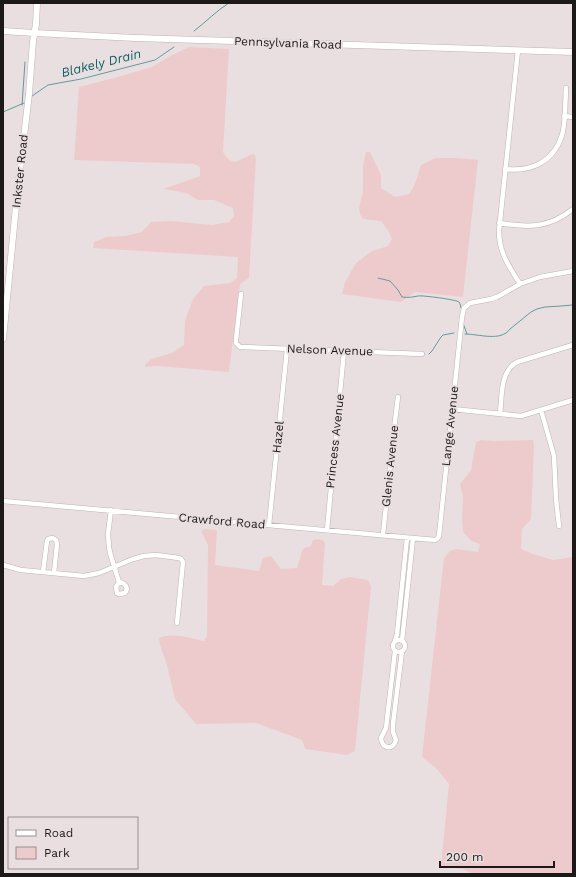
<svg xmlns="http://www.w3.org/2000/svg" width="576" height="877" viewBox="0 0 576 877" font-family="'Work Sans',sans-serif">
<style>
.green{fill:#edcbcd}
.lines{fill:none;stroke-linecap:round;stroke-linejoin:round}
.stream{stroke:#619b9e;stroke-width:1}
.street-casing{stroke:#beb3b4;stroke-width:5.5}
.secondary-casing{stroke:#beb3b4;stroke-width:7}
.street{stroke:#fff;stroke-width:4.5}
.secondary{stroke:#fff;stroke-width:6}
.labels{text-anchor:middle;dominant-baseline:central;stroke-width:4;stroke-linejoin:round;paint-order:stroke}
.street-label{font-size:12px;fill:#1d1919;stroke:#eadfe0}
.water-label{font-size:13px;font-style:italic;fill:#106266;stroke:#eadfe0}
</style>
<rect width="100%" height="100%" fill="#eadfe0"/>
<path class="green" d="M189,47L229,49L223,152C234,170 239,158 253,154L255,155L256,159L249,278L240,284L229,372L157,366L145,367V365L151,359L172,353L184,345L185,321L193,299L204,286L230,283L237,278L238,257L93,248L94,242L106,237L125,236L142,232L151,222L171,221L212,225L229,222L234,216L233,208L214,200H198L186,193L163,189L200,176V167L194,164L74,160L79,87L114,78L152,67L170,56Z
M366,152H370L381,175V188L395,197L409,194L415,184L421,165L435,158H456L478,160L463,297L415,292L401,302L342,294L345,282L356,263L372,251L388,246L392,239L389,232L381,221L363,219L360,214L359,208L363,191V166Z
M481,440L495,441L533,440L534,446L531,519L522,529L521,549L533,554L553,560L573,557V874H474L462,869L441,866L449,784L436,768L422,757L444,558L450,551L456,549L478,552L480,544L471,541L463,532L462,521L463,497L460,484L471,470L476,442Z
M205,529L217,530L215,565L259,571L263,558L271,556L281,569L297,568L302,551L304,548L311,546L313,540C318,539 322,538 325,543L322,585L333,586L341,579L350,577L368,580L371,587L355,751L347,755L305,749L302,740L256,723L196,724L175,699L167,665L160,645L159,638C171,632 191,638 204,641L207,637L208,545L201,531Z"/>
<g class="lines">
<path class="stream" d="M194,31C206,22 216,11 229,3
M32,96L48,85L81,79L155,60L174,47
M22,105L25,62
M3,112L24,103
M378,278L390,281L398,290L402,297C409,298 412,297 418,296C422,295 458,300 459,302C460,303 461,307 461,308
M463,323L467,334
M465,334C479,334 501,342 510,329L531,312L537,309L545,307L561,306L573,305
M429,354L432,351L441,337L443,335L454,333"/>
<g class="street-casing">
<path id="street" d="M518,50L499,231C499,253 509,266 520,284
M564,116L573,117
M505,169C531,172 554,162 562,135C566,122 565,103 566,88
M499,223C529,228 549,228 573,209
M241,294L236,340V343L240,347L422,354
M452,409L521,416L573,400
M541,410L554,456L556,499L559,526
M500,414C502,397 500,371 517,362L573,345
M3,501L435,540L437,539L439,536L462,317L464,308L470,303L491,299L497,297L520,284L540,277L573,271
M111,510L108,534L109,547L110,553L119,582C123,583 126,584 127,589L125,593L119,594L117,593L116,587L119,582
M269,525L287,349
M327,530L344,351
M383,535L394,429L398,397
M3,565L21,570L84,576L99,573L133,559L144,556L156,555L179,558L181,559L183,562L177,623
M43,572L47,541L48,539L53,538L56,540L57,544L54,573
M393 646a6 6 0 1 1 12 0a6 6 0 1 1-12 0Z
M395,641L397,634L407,538
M402,641L413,538
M395,651L386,728L381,738C382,749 393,751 396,740L393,732V724L402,651"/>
</g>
<g class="secondary-casing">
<path id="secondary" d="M3,31L34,33L136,38L573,52
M3,339L17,196L29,94L33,41L36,24L37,3"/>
</g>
<use href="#street" class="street"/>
<use href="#secondary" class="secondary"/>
</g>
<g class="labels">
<g class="street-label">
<text transform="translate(288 43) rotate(2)">Pennsylvania Road</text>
<text transform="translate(20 171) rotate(-84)">Inkster Road</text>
<text transform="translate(330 350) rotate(2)">Nelson Avenue</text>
<text transform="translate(450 426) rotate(-84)">Lange Avenue</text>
<text transform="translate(278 437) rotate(-84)">Hazel</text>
<text transform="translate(335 441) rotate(-84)">Princess Avenue</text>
<text transform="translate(390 466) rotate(-84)">Glenis Avenue</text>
<text transform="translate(222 521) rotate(5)">Crawford Road</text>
</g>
<g class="water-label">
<text transform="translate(101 63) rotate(-14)">Blakely Drain</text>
</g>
</g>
<rect width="576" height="877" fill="none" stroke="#1d1919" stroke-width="8"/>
<rect x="8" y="817" width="130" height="52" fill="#eadfe0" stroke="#989090"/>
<rect x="16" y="830" width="20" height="6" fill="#ffffff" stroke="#989090"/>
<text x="44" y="837" font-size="12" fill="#1d1919">Road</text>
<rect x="16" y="847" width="20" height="12" fill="#edcbcd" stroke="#989090"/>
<text x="44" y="857" font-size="12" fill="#1d1919">Park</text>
<path d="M440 861v6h114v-6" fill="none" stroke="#1d1919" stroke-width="2"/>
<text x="446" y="861" font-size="12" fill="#1d1919" stroke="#eadfe0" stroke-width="3" paint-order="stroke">200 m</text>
</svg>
